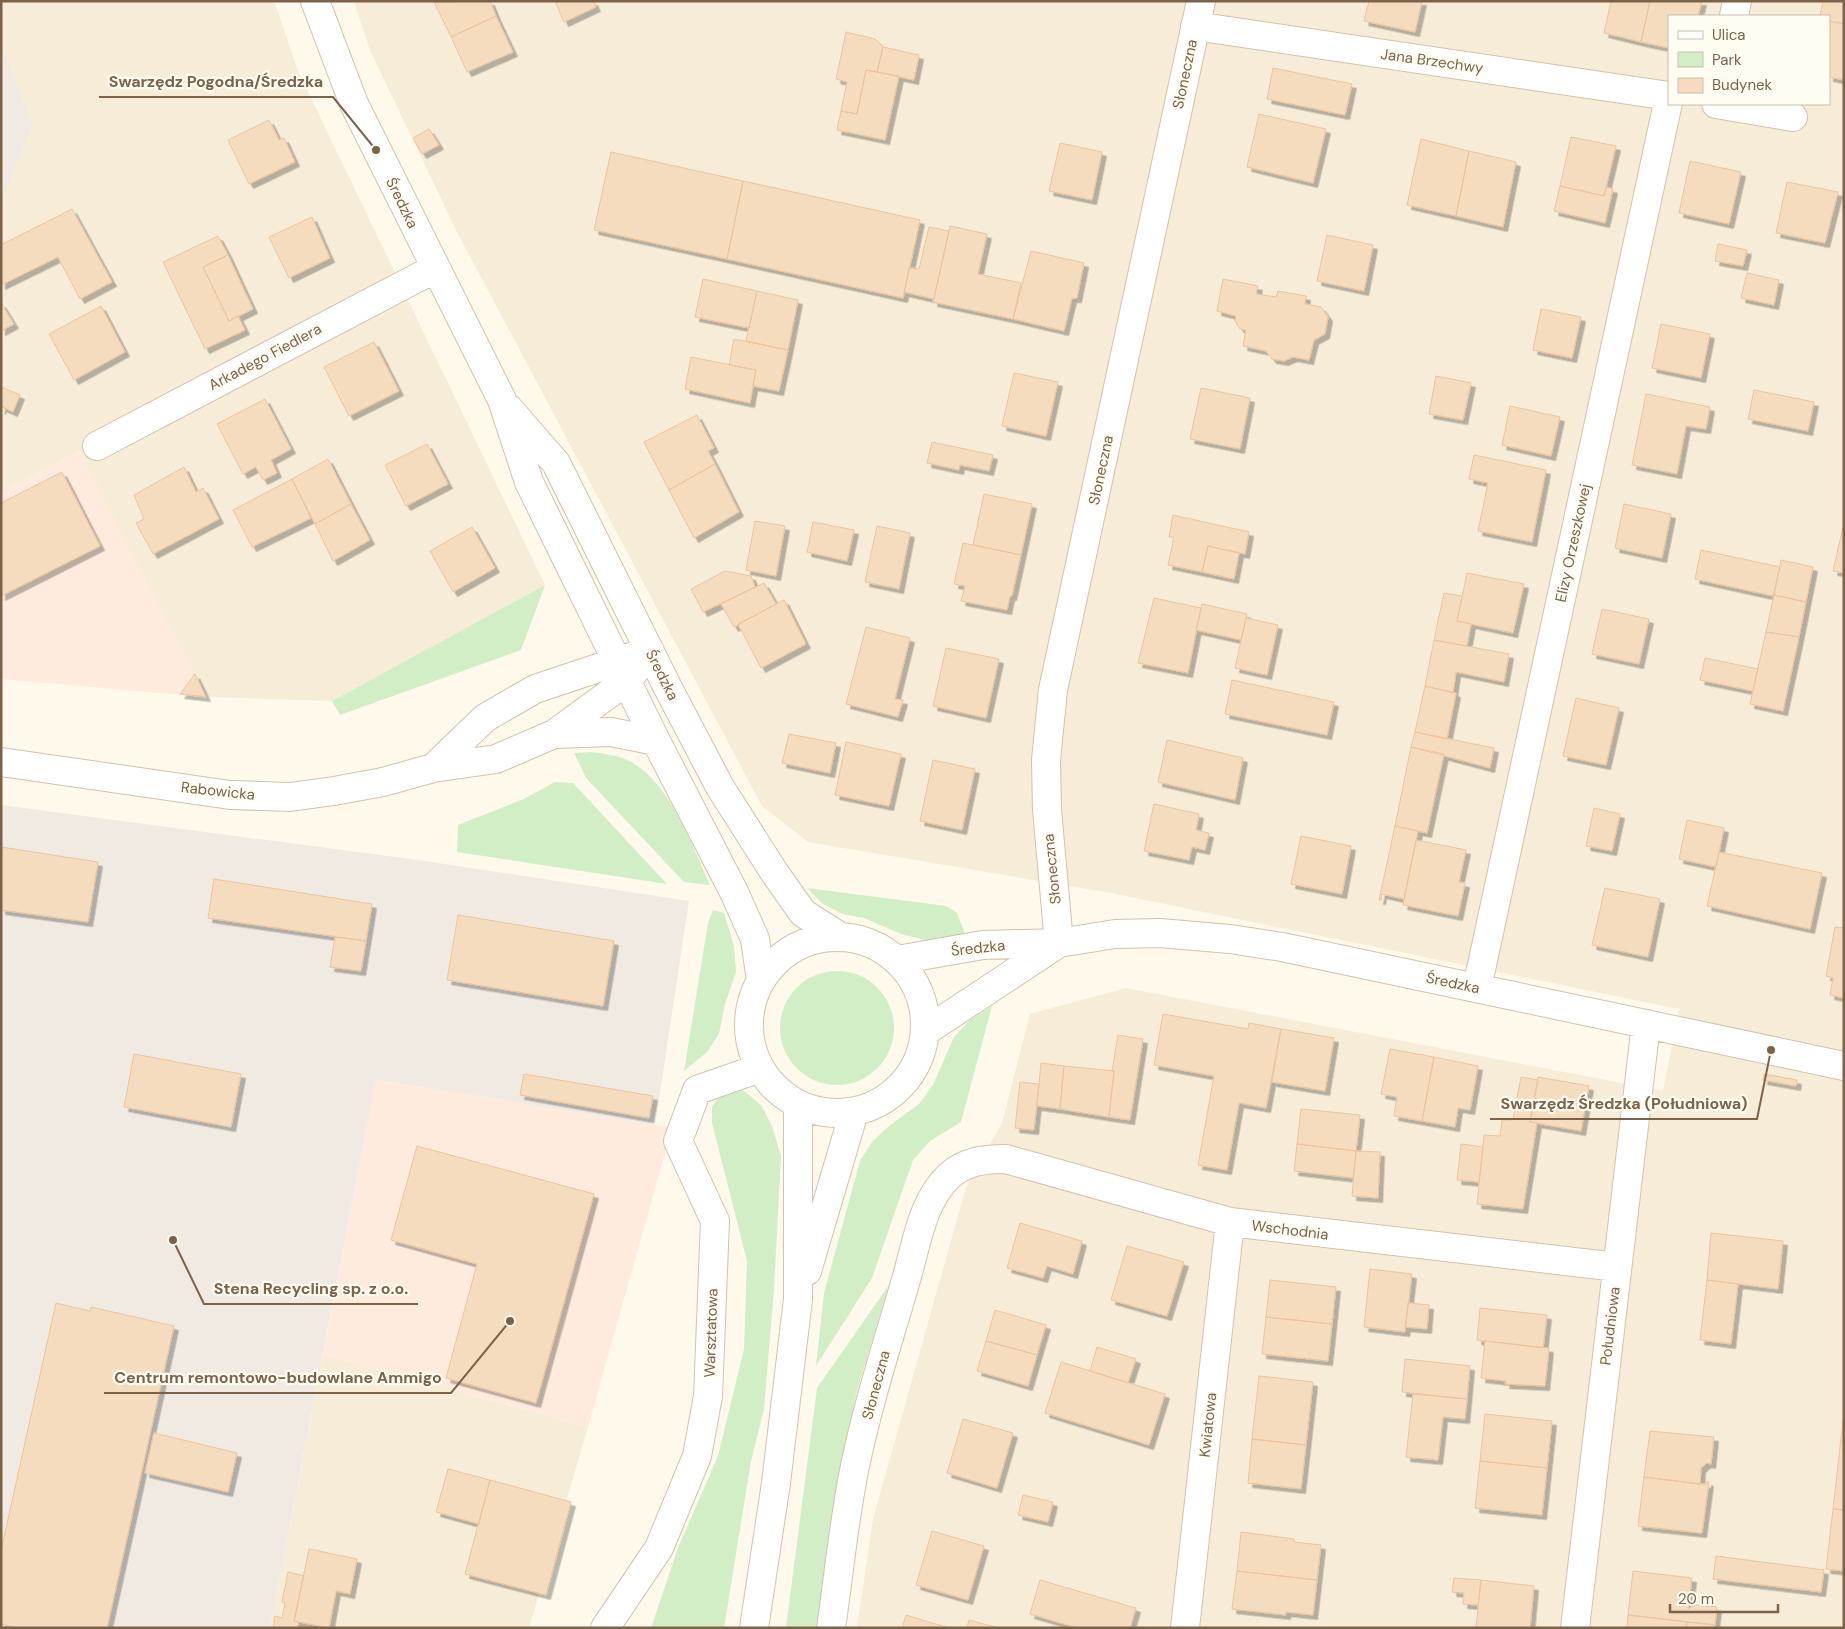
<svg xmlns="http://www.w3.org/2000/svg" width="1845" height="1629" viewBox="0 0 1845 1629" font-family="'DM Sans',sans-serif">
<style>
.residential{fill:#f7ecd7;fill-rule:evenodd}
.commercial{fill:#ffebdd}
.industrial{fill:#f0eae3}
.green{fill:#d1eec6}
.building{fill:#f6dcbf;stroke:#ebc49e;filter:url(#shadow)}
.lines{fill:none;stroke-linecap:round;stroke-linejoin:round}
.minor-casing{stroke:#d3c2ad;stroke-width:30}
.minor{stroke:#fff;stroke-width:28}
.labels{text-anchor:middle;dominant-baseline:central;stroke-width:4.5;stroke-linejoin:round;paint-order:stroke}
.street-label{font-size:15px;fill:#7d624a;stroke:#fffcf2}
.leader{fill:none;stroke:#7d624a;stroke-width:2}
.callout-dot{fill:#7d624a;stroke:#fffcf2;stroke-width:2}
.callout-label{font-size:16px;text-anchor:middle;font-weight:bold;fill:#7d624a;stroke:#fffcf2;stroke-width:4.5;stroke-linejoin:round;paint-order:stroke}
</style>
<defs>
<filter id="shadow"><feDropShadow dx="4.5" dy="4.5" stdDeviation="0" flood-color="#0004"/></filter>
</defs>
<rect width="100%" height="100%" fill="#fef9ea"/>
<path class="residential" d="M1,1H274L298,71L545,585L332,701L206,697L79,451L1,493V203L33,125L1,45Z
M354,1H1844V1628H857L873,1519L966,1187L1002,1123L1030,1014L1126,988L1663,1091L1679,1009L1111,893L808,842L762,806L457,232L369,48ZM1669,16H1829V104H1669Z
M323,1355L588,1427L529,1628H270Z"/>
<path class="commercial" d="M79,451L195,674L206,697L1,679V493Z
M376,1078L672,1128L588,1427L323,1355Z"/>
<path class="industrial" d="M1,45L33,125L1,203Z
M1,805L418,860L689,901L655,1125L376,1079L270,1628H1Z"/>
<path class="green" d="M545,585L521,650L340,715L332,701Z
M591,752C603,753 614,755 625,759C669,778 691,844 710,885L684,882L586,778L574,753Z
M555,782L573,783L667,884L457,852L458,825L524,799Z
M807,888L946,906L957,913L967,939L925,940L901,934L864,918L843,914L823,904Z
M713,910L724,913L734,946L736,972L725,1004L719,1034L707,1052L684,1071L708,923Z
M780 1028a57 57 0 1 1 114 0a57 57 0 1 1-114 0Z
M992,1006L961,1122L930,1141L913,1160L872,1278L816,1366L824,1293L860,1161L872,1142L889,1126L919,1104L933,1085L954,1037L970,1020Z
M736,1089L744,1091L761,1105L772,1126L781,1156L774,1289L764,1409L751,1461L724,1628H651L678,1548L718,1456L744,1349L747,1261L712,1123V1107L719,1097Z
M889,1285L857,1391L841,1469L820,1628H786L817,1388Z"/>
<path class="building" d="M490,1L496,16L451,37L434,2Z
M555,1H593L596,7L564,22Z
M1369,1H1422L1415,32L1364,21Z
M1611,1H1650L1641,42L1604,33Z
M1650,1H1702L1698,16H1669V48L1641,42Z
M1823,1H1844V24L1829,21V16H1820Z
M496,16L513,52L467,72L451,37Z
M1829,21L1844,24V80L1829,77Z
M846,32L875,39L883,47L877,72L866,70L857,114L841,111L847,82L836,79Z
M883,47L919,55L914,80L877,72Z
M1273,68L1352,84L1345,115L1267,99Z
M866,70L899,76L885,140L837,130L841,111L857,114Z
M1259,114L1326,129L1313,183L1247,167Z
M269,120L279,140L284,138L295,162L249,184L228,140Z
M429,129L439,145L422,154L413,138Z
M1571,137L1616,146L1604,196L1560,186Z
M1421,139L1469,151L1456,216L1407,205Z
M1060,143L1102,152L1092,200L1049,191Z
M1469,151L1516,162L1503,227L1456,216Z
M611,152L743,181L727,259L594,230Z
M1690,161L1741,172L1729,224L1679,213Z
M743,181L920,220L903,298L727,259Z
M1787,182L1838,192L1825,243L1776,233Z
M1560,186L1604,196L1606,187L1613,189L1605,223L1554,211Z
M72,209L112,282L80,299L58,257L1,285V245Z
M312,217L330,258L289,278L269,237Z
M950,226L987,234L978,274L1021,283L1013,319L933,302Z
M929,227L949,231L934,299L904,292L909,268L919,269Z
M1327,235L1373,245L1364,291L1317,281Z
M218,236L228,255L203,267L229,321L238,316L245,330L205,349L163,262Z
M1718,244L1747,250L1743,266L1715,261Z
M1031,251L1084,263L1077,298H1072L1064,331L1013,319Z
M228,255L253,309L229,321L203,267Z
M1747,273L1779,280L1774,305L1741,298Z
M703,279L757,291L749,328L695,317Z
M1223,279L1258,286L1256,294L1276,297L1278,291L1306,296L1305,304L1321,307L1328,317L1325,334L1314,340L1309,360L1293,357L1284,361L1272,359L1266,351L1243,346L1246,330L1240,329L1235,321L1236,316L1217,311Z
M757,291L798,300L788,350L746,341Z
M1,303L14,324L1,331Z
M101,306L125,352L74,380L49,334Z
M1541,309L1581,317L1572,358L1533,350Z
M1661,324L1710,334L1701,378L1652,368Z
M734,339L788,350L779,391L753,386L756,370L729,365Z
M374,342L399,391L349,416L324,367Z
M691,357L756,370L750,403L685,389Z
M1014,373L1058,382L1046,436L1002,426Z
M1436,376L1471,383L1463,420L1429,414Z
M1,387L20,395L13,412L2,407L1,410Z
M1201,388L1250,398L1240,449L1190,439Z
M1754,390L1814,402L1808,431L1748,419Z
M1646,394L1710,407L1706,429L1686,426L1677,474L1632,465Z
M265,399L291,449L271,460L277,473L263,480L256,467L243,474L217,424Z
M1510,406L1560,417L1551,456L1502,445Z
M697,415L714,448L708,451L715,464L669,490L644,442Z
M932,442L993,455L989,471L960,465L959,470L927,463Z
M427,444L448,484L406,506L385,465Z
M1474,455L1546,470L1532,542L1478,531L1488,483L1469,479Z
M328,459L351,504L315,524L292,479Z
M715,464L739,512L694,538L669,490Z
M184,467L196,492L203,488L219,519L153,554L136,523L144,519L134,495Z
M62,472L100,546L1,596V503Z
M292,479L311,518L252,547L233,510Z
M984,494L1032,504L1021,555L973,545Z
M351,504L370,540L333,561L315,524Z
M1624,504L1671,514L1662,558L1615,548Z
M1173,515L1249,532L1245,554L1208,546L1202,572L1168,565L1174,537H1169Z
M755,521L785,526L776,576L746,570Z
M813,522L854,530L847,561L807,552Z
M1844,523V573L1833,571Z
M877,526L910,533L899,589L865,582Z
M472,527L495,568L453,592L430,551Z
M963,543L1021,555L1012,596H1010L1007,610L961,601L965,586L954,584Z
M1208,546L1239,553L1234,579L1202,572Z
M1701,550L1780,567L1773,596L1695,579Z
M1781,560L1813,567L1806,602L1774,595Z
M725,571L751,576L755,587L703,612L691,589Z
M1467,573L1524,584L1513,633L1457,621Z
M764,583L776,604L734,627L721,604Z
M1444,593L1462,596L1457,621L1471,624L1467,646L1434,640Z
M1774,595L1806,602L1799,637L1766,632Z
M1154,598L1201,608L1188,673L1138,663Z
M784,600L806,644L761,668L738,624Z
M1202,604L1247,614L1241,640L1196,630Z
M1602,609L1649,619L1639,664L1592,654Z
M1246,618L1278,625L1267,675L1235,668Z
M866,627L910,638L895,699L903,700L898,717L846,704Z
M1766,632L1799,637L1783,711L1750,704Z
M1434,640L1509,654L1504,682L1456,672L1453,693L1425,686Z
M946,648L999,659L986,718L933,706Z
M1705,658L1758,669L1753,691L1700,680Z
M195,674L206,697L180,694Z
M1232,680L1334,702L1327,735L1225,714Z
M1425,686L1456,693L1447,739L1415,732Z
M1576,698L1619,708L1606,765L1563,756Z
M1415,732L1494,748L1490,768L1411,747Z
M789,734L836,743L830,773L782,763Z
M1167,740L1243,758L1235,800L1158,782Z
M846,742L901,754L889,806L835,795Z
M1411,747L1444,754L1427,833L1395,826Z
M933,760L975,769L962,830L920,821Z
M1154,804L1199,814L1196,830L1209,833L1205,850L1192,847L1189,860L1144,851Z
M1594,808L1620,814L1612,851L1586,846Z
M1687,820L1724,828L1716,867L1679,859Z
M1395,826L1418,831L1404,899L1382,894L1381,900H1379Z
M1301,836L1351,846L1342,894L1291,884Z
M1416,840L1466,850L1459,882L1465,883L1458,916L1403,905Z
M1,847L98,862L88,922L1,910Z
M1719,852L1822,873L1810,929L1707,906Z
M214,879L372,904L366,941L208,918Z
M1605,888L1660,899L1648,957L1592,945Z
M458,915L614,941L603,1006L447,980Z
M1835,927L1844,928V998L1830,995L1833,978L1826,976Z
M335,937L366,941L361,971L330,967Z
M1163,1014L1248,1029L1249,1023L1281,1029L1266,1108L1239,1103L1227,1170L1198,1165L1214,1076L1154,1065Z
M1281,1029L1334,1038L1325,1091L1272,1082Z
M1118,1035L1143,1039L1130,1120L1109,1117L1114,1071H1112Z
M1390,1049L1434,1057L1422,1121L1394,1116L1397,1097L1381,1094Z
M134,1054L241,1074L231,1127L124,1107Z
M1434,1057L1478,1066L1470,1110L1458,1108L1455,1127L1422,1121Z
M1041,1063L1064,1066L1060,1109L1037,1106Z
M1064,1066L1114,1071L1109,1117L1060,1109Z
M524,1074L653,1096L649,1118L520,1095Z
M1764,1074L1797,1080L1796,1086L1763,1080Z
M1521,1077L1538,1080L1530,1122L1537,1123L1523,1209L1477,1204L1484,1135L1500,1136L1502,1120H1513Z
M1538,1077L1589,1086L1581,1131L1530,1122Z
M1020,1082L1039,1084L1034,1130L1015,1128Z
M1301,1109L1360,1115L1356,1151L1297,1144Z
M1297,1144L1356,1151L1353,1178L1294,1171Z
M1461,1144L1483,1147L1479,1182L1457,1180Z
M417,1146L594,1194L536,1403L446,1378L477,1264L391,1240Z
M1356,1151L1380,1152L1378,1198L1352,1196Z
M1020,1223L1082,1241L1073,1274L1047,1266L1043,1278L1007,1268Z
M1711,1233L1783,1241L1778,1289L1707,1280Z
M1127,1246L1184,1262L1167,1316L1111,1300Z
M1370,1269L1412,1274L1405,1332L1364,1327Z
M1270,1280L1336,1287L1332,1324L1266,1317Z
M1707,1280L1738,1284L1731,1344L1700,1340Z
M56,1303L90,1311L91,1307L174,1326L107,1628H18L1,1624V1551Z
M1408,1303L1429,1305L1427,1329L1405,1327Z
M1480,1308L1547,1315L1543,1348L1477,1340Z
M995,1310L1046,1325L1037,1355L986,1341Z
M1266,1317L1332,1324L1328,1361L1262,1354Z
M986,1341L1037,1355L1028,1386L977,1371Z
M1485,1341L1549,1348L1545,1386L1505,1384L1506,1381L1481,1378Z
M1097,1347L1136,1359L1128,1383L1090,1371Z
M1405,1359L1470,1366L1467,1399L1402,1392Z
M1061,1362L1165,1394L1149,1445L1045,1413Z
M1259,1376L1313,1382L1306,1445L1252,1439Z
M1413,1394L1467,1399L1465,1419L1443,1417L1438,1460L1406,1457Z
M1485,1414L1552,1421L1547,1468L1480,1461Z
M963,1419L1013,1433L997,1488L947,1473Z
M1843,1421H1844V1510L1833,1509Z
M1650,1431L1714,1437L1711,1464L1707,1463L1701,1468L1700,1484L1644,1477Z
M154,1433L237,1453L228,1492L145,1473Z
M1252,1439L1306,1445L1301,1489L1248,1483Z
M1480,1461L1547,1468L1542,1515L1475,1508Z
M448,1469L490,1480L479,1524L436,1512Z
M1644,1477L1700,1484H1707V1481L1709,1482L1702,1533L1638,1526Z
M490,1480L571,1502L546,1595L465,1574Z
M1023,1495L1053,1502L1048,1522L1018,1515Z
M1833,1509L1844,1510V1571L1826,1569Z
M932,1531L984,1546L968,1600L916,1585Z
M1241,1532L1294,1539V1542L1321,1545L1317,1580L1237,1571Z
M309,1549L357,1559L350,1594L336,1591L329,1628L294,1621Z
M1716,1556L1824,1570L1821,1592L1713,1579Z
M1237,1571L1317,1580L1313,1615L1286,1612V1615L1232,1609Z
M1633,1571L1692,1578L1688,1609L1695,1605L1717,1607L1715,1625L1628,1615Z
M288,1572L304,1576L294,1621L299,1622L297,1628H273L275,1616L282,1618L285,1603L282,1602Z
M1454,1578L1481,1580L1478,1605L1463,1604L1464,1593L1452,1592Z
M1040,1580L1136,1608L1130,1628H1078L1030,1614Z
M1481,1580L1534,1586L1530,1628H1476Z
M906,1615L949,1628H902Z
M1628,1615L1687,1622L1686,1628H1627Z
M969,1620L991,1626L998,1628H967Z
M1687,1622L1715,1625L1714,1628H1686Z"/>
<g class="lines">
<g class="minor-casing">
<path id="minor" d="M315,1L354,104L502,400L529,482L656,741L734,892L755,939L761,981
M1734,16L1737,1
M1195,26L1669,96
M1716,104L1793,117
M509,409L556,463L668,688L720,787L774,872L803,913L839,936
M97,446L434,269
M554,734L611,732L656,741
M1,762L230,795L290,797L334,791L383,782L433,768L496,759L554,734L628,680L650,651
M433,768L485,718L535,689L634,656
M749 1025a88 88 0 1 1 176 0a88 88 0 1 1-176 0Z
M1059,943L1047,810L1046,760L1053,690L1201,1
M897,960L983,945L1059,943L1115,934L1160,933L1230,939L1282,947L1844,1066
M1477,988L1669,98
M926,1031L1059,943
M807,1271L854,1112
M605,1628L659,1548L697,1456L708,1396L715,1221L678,1141L697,1090L760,1068
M754,1628L776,1483L798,1299V1105
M831,1628C839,1574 844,1519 855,1466C868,1403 888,1342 906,1280C916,1246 922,1201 949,1176C965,1161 985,1159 1006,1159L1230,1222L1617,1267
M1185,1628L1230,1222
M1575,1628L1646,1024"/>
</g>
<use href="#minor" class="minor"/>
</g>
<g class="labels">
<g class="street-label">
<text transform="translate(1432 61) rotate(8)">Jana Brzechwy</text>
<text transform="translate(1185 74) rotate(-78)">Słoneczna</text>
<text transform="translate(402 203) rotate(64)">Średzka</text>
<text transform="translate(265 357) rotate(-28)">Arkadego Fiedlera</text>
<text transform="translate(1101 470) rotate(-78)">Słoneczna</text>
<text transform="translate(1573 543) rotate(-78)">Elizy Orzeszkowej</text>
<text transform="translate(662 675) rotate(63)">Średzka</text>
<text transform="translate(218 791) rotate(6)">Rabowicka</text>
<text transform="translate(1052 869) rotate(-96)">Słoneczna</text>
<text transform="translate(978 948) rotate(-6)">Średzka</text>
<text transform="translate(1453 983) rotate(12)">Średzka</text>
<text transform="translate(1290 1230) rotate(7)">Wschodnia</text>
<text transform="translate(1610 1326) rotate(-83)">Południowa</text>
<text transform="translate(711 1333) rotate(-88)">Warsztatowa</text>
<text transform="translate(876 1385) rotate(-75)">Słoneczna</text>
<text transform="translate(1208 1425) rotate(-84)">Kwiatowa</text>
</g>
</g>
<path class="leader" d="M376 150L333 97H99M1771 1050L1757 1119H1490M173 1240L204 1304H418M510 1321L451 1393H104"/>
<g class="callout-dot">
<circle cx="376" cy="150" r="5"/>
<circle cx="1771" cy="1050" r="5"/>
<circle cx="173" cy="1240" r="5"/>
<circle cx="510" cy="1321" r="5"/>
</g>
<g class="callout-label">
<text x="216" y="87">Swarzędz Pogodna/Średzka</text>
<text x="1624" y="1109">Swarzędz Średzka (Południowa)</text>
<text x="311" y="1294">Stena Recycling sp. z o.o.</text>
<text x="278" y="1383">Centrum remontowo-budowlane Ammigo</text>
</g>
<rect width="1845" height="1629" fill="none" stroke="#7d624a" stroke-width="5"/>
<rect x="1668" y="15" width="162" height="90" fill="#fffcf2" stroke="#cbbeaf"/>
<rect x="1678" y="31" width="25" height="8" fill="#ffffff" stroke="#cbbeaf"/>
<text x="1712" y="40" font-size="15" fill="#7d624a">Ulica</text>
<rect x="1678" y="52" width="25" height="15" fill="#d1eec6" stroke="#cbbeaf"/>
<text x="1712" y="65" font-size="15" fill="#7d624a">Park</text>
<rect x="1678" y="78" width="25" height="15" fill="#f6dcbf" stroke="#cbbeaf"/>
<text x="1712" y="90" font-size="15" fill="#7d624a">Budynek</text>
<path d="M1670 1604v8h108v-8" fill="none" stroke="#7d624a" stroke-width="2.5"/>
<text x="1678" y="1604" font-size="15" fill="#7d624a" stroke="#fffcf2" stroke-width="4" paint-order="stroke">20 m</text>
</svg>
